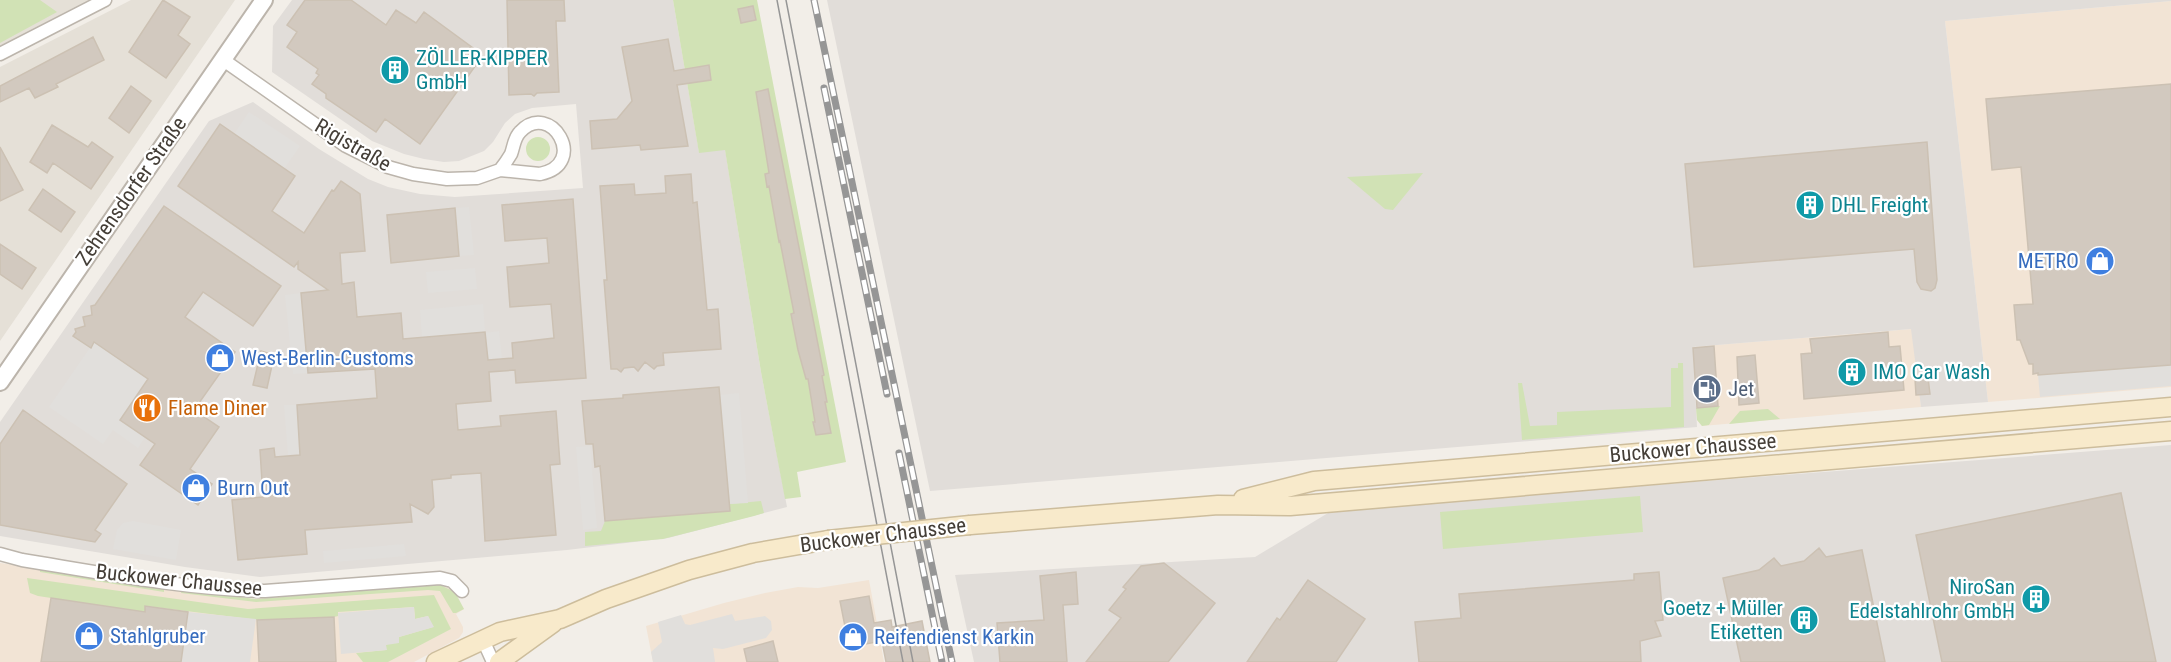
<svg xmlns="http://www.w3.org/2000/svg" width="2171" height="662" viewBox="0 0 2171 662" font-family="'Roboto Condensed',sans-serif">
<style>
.residential{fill:#e5e0d7}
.commercial{fill:#f2e4d5}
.industrial{fill:#e1ddd9}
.green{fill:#d1e2b5}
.parking{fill:#e1dfdc}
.building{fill:#d2c9bf;stroke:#ccc1b3;stroke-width:1.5}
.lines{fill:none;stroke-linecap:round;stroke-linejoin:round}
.minor-casing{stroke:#bcb5ac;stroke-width:15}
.tertiary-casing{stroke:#bcb5ac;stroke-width:20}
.secondary-casing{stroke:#cdbd9c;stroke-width:21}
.minor{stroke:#fff;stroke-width:12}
.tertiary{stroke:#fff;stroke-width:16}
.secondary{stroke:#f8eacb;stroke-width:18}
.tram{stroke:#969696;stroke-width:1.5}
.rail-casing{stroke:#969696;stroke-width:7}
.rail{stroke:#fff;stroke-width:4.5;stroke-dasharray:14;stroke-linecap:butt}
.secondary-bridge-casing{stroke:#cdbd9c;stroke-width:21;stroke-linecap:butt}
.secondary-bridge{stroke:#f8eacb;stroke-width:18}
.labels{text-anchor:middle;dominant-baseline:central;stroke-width:4.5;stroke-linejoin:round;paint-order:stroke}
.culture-label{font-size:21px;fill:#0d838f;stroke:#fff;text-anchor:start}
.street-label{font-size:21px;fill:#443e37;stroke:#fff}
.shop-label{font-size:21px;fill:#366cbe;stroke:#fff;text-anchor:start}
.service-label{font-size:21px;fill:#4e5e75;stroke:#fff;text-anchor:start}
.food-label{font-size:21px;fill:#c56008;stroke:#fff;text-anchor:start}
</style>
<rect width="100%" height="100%" fill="#f2eee8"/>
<path class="residential" d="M0,0H96L0,48Z
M131,0H235L0,341V67Z"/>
<path class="commercial" d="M2171,1V387L1988,402L1945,21Z
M1912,329L1921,407L1702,426L1697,420L1693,347Z
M0,563L251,599L440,585L451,589L464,609L456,614L463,627V632L459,638L414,662H0Z
M869,580L884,662H653L646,626L724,603L765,593L798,587L818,588Z"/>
<path class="industrial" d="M292,0H673L699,152L725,149L761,372L787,507L668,538L567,550L260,577L185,567L0,536V422L209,121L253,102L319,149L368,179L388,187L420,194L455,197L583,188L576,104L532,108L515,114L505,123L493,142L484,151L459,161L444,162L424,159L404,154L372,141L272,72L273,26Z
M827,0H2171V1L1945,21L1988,402L1921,407L1911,329L1693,347L1697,427L930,491Z
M2171,445V662H974L955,575L1255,557L1333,510Z"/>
<path class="green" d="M0,0H40L57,12L0,43Z
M673,0H757L846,462L797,472L801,497L785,499L761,372L725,150L699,153Z
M526 149a12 12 0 1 1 24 0a12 12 0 1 1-24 0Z
M1423,173L1393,210L1385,209L1347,177Z
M1678,363H1683L1684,427L1522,440L1518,383H1522L1530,426L1557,425V412L1671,407V368H1678Z
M1720,406L1709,425L1702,426L1697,420L1696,408Z
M1768,409L1780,419L1729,424L1740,411Z
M1640,496L1643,532L1443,549L1440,512Z
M761,501L764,513L754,516L663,539L585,546V532L601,531L605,521L729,511V504Z
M40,569L164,587V592L40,572Z
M27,578L248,609L434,595L451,629L388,662H363L356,653L386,650V645L399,637L433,627L428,616L415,619L414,607L338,612V616L334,617L257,620L146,606L137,662V611L38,596L30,593Z
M440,585L455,592L464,609L456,613H453L440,591L428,590L256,602L181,593L182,590L257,599Z"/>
<path class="parking" d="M249,112L300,146L284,169L234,134Z
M469,207L474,255L459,256L455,208Z
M475,268L477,289L428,293L426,272Z
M301,293L308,373L293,374L285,295Z
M483,304L485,332L422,337L420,310Z
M499,331L502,359L488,360L485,333Z
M94,342L148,379L120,420L145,437L138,448L113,430L103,444L49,407Z
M2171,365V386L2040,397L2038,375Z
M739,393L748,503L729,504L720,395Z
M284,405H297L300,454L288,455Z
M590,446L597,528L583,530L576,447Z
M133,521L181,530L176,560L113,549L117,530L123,523Z
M404,544L406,556L324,563L323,551Z
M414,607L415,619L428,616L434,627L399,637V643L386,645L387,650L341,654L338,613Z
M188,612L256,619L250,662H181Z
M732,614L735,621L765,616L771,621L772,630L766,638L723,649L713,648L715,662H653L651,652L662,642L658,622L681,615L685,624L690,625Z"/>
<path class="building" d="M163,0L190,17L178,35L190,44L166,78L129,52Z
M305,0H351L386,25L396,10L416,23L424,12L473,48L466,58L476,65L420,144L385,119L376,132L326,98V94L312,84L319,75L316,73L318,69L287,47L297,32L287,25Z
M507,0H564L565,21H556L559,92L537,93L534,96L531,94L509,95Z
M753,6L756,20L741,23L738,9Z
M93,37L104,60L56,84L58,87L35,98L29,88L0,102V86Z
M668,39L674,71L709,65L711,80L677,85L688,146L641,150L640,145L592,149L590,121L617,119L632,101L622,47Z
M2171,84V365L2038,375V373L2033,374V364H2029L2020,340H2017L2014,305L2033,304L2021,167L1992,170L1986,99Z
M131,86L151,101L129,133L109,118Z
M768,89L824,375L822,376L827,402H825L831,433L816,435L813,422H815L808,379H806L798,350L791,314L794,313L780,241L779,242L769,186L767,187L765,174L769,173L756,92Z
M220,124L295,176L272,211L304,233L332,190L334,191L341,181L360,194L365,251L340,253L342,284L354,282L357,317L401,313L403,339L485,332L488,360L513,358L512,343L554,338L551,304L510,307L507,267L549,263L547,238L505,241L502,205L573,199L586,378L516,383L515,370L489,372L491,401L456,404L458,430L501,426L500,416L556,411L560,464L550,465L556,535L485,541L481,473L451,475V478L432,480L434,507L428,514L410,504L412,522L305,530L307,554L238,560L232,500L263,497L260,450L274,448L275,457L300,455L297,405L377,398L375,369L308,373L301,293L328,290L298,269V262L294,267L178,186Z
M52,125L88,147L92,142L113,157L91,189L53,163L47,173L30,162Z
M1927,142L1937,280L1935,288L1931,291L1921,289L1917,282L1914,249L1694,267L1685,164Z
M0,147L23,190L0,201Z
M691,174L693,203L697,202L707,310L718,309L721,349L663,353L664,365L657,366L654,369L645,362L638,371L634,367L624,368L621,372L617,369H611L604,280H607L600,186L634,184L635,195L666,193L665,176Z
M43,189L75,212L61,232L29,210Z
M164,206L281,286L253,326L203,292L185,317L235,352L194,410L219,427L190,469L212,484L198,505L140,465L155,444L120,420L148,379L94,342L91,348L73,336L76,332L75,329L85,326L83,317L92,315L91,306L95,305Z
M455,208L459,256L391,263L387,215Z
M0,244L36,268L22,289L0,274Z
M1888,332L1889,347L1900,346L1904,390L1804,399L1801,354L1812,353L1810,339Z
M1714,346L1718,406L1697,408L1693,348Z
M261,351L271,354L273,361L267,388L253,385Z
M1755,355L1759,403L1739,405L1737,357Z
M1928,378L1930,394L1916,395L1915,379Z
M719,387L730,511L605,521L600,466L595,467L593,444H586L582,401L623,398V395Z
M23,410L127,484L95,530L101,534L95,542L0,525V444Z
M2121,493L2156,662H1942L1916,535Z
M1819,548L1826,557L1862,550L1885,662H1741L1723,578L1759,570L1774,558L1781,566L1804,561Z
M1164,563L1215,603L1168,662H1086L1121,618L1109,610L1126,589L1123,587L1141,566Z
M1076,572L1078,604L1063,605L1067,662H1000L997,623L1044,620L1040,576Z
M1659,572L1663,620L1655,621L1661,636L1640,641L1641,662H1419L1415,622L1461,618L1459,594L1634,580V574Z
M1308,580L1365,619L1336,662H1247L1277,618L1280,620Z
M869,596L874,623L891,620L892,627L922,621L930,662H886L882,641L849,647L840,601Z
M51,598L145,612V606L188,612L181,662H41Z
M334,617L336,662H259L257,620Z
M773,641L778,662H747L744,649Z"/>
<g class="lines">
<g class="minor-casing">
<path id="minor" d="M0,54L105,0
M222,59L346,146L388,167L413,174L447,179L477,178L500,170L540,174C590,164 550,99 520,132C514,138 514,146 511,154C508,159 504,165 500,170
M0,554L22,560C102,573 183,589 265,591L440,578L452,581L462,591
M483,640L493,662"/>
</g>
<g class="tertiary-casing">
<path id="tertiary" d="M0,382L264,0"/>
</g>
<g class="secondary-casing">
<path id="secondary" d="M1243,499L1314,481L2171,407
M970,525L1218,505L1290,506L2171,431
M436,662L500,632L560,619L606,599L689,570L753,553L828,540
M499,662L553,623"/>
</g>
<use href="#minor" class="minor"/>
<use href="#tertiary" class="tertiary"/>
<use href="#secondary" class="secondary"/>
<path class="tram" d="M777,0L903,662
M786,0L913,662"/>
<g class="rail-casing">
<path id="rail" d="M814,0L952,662
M824,88L887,394
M899,453L942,662"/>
</g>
<use href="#rail" class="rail"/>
<g class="secondary-bridge-casing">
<path id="secondary-bridge" d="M828,540L970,525"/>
</g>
<use href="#secondary-bridge" class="secondary-bridge"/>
</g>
<defs>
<g id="building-disc" transform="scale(1.5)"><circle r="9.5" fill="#0f9aa8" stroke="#fff"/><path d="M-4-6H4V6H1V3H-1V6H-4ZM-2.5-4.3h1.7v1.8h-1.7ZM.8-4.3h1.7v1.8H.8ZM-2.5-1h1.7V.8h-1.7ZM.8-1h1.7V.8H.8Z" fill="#fff"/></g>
<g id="shop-disc" transform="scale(1.5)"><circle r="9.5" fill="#3f7fe0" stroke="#fff"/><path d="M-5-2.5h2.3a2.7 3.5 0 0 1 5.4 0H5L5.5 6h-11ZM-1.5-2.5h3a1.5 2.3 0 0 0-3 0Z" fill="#fff"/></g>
<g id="fuel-disc" transform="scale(1.5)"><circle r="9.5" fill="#5c6f8a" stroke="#fff"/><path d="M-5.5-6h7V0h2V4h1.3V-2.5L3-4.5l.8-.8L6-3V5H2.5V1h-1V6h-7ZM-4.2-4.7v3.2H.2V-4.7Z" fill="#fff"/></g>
<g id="restaurant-disc" transform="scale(1.5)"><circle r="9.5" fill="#e8710a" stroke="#fff"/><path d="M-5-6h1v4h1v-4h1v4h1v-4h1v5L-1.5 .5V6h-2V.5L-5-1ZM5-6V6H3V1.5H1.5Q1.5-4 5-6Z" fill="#fff"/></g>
</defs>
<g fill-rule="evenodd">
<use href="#building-disc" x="395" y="70"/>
<use href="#building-disc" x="1810" y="205"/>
<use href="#shop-disc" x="2100" y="261"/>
<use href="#shop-disc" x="220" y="358"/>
<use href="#building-disc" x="1852" y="372"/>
<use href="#fuel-disc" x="1707" y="389"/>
<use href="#restaurant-disc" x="147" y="408"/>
<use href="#shop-disc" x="196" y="488"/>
<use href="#building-disc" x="2036" y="599"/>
<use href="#building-disc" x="1804" y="620"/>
<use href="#shop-disc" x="89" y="636"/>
<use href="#shop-disc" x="853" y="637"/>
</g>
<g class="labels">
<g class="culture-label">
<text x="416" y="58">ZÖLLER-KIPPER<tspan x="416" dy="24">GmbH</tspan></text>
<text x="1831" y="205">DHL Freight</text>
<text x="1873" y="372">IMO Car Wash</text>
<text x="2015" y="587" text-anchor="end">NiroSan<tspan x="2015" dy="24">Edelstahlrohr GmbH</tspan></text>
<text x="1783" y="608" text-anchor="end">Goetz + Müller<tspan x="1783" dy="24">Etiketten</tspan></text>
</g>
<g class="street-label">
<text transform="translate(353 145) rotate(30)">Rigistraße</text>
<text transform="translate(131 191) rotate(-55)">Zehrensdorfer Straße</text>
<text transform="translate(1693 448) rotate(-5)">Buckower Chaussee</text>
<text transform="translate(883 535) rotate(-7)">Buckower Chaussee</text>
<text transform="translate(179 580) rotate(6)">Buckower Chaussee</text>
</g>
<g class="shop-label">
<text x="2079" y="261" text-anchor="end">METRO</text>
<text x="241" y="358">West-Berlin-Customs</text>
<text x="217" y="488">Burn Out</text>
<text x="110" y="636">Stahlgruber</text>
<text x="874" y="637">Reifendienst Karkin</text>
</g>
<g class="service-label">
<text x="1728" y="389">Jet</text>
</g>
<g class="food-label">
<text x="168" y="408">Flame Diner</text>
</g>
</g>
</svg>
